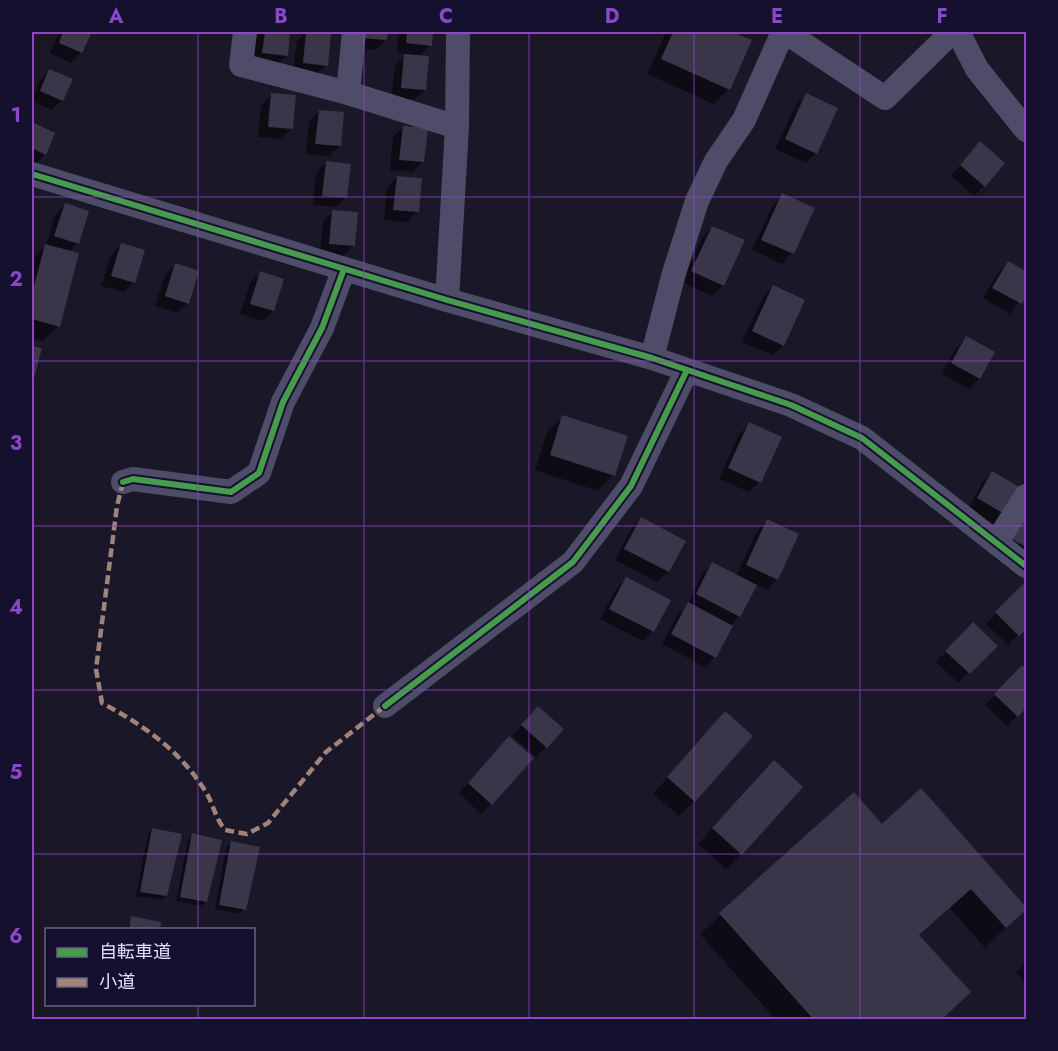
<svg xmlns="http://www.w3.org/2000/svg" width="1058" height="1051" viewBox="0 0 1058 1051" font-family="Jost,'Noto Sans JP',sans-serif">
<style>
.shadow{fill:#0007}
.building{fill:#3a3649}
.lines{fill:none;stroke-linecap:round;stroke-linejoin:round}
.street{stroke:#4e4c69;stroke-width:24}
.quiet{stroke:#a18479;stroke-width:4.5;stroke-dasharray:9 4.5;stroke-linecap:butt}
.cycleway-casing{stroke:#16102f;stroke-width:10}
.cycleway{stroke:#469c4c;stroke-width:6}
.grid{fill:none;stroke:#8b47c9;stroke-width:1.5;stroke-opacity:0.55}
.neatline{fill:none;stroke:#8b47c9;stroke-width:2}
.grid-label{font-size:20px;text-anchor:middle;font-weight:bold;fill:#8b47c9}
</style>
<rect width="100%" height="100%" fill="#1a1728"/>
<path class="shadow" d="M59,32H90L81,52L71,63L50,53Z
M256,32H289L287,55L276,65L253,63Z
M306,32L330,33L327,65L316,75L293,73L297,41Z
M354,32H387L386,40L376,50L352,48Z
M399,32H432L430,45L419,57L425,90L414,100L391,98L395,66L406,54L397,53Z
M666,32H729L751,41L729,89L714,104L647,74Z
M49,71L62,100L52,110L32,101L39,81Z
M272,95L291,129L281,139L258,137L261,105Z
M806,95L816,153L806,163L775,149L796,105Z
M319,111L340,146L329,156L306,154L309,122Z
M32,124L45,154L35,164L32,163Z
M403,127L423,161L413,172L390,170L393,137Z
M970,153L984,186L974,196L951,176Z
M326,163L346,197L336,207L313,205L316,173Z
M397,177L417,212L407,222L384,220L387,188Z
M783,195L813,209L792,253L782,264L752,250L773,205Z
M65,205L78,243L69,252L58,326L43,341L32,338V259L46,245L55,215Z
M333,211L353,246L343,256L320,254L323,221Z
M712,227L743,241L722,286L712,296L682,282L702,238Z
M121,244L134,282L124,292L101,286L111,255Z
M1008,262L1026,273V293L1010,314L983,298L998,273Z
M175,265L188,303L177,313L155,306L165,275Z
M260,273L282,280L273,311L263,321L240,314L250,283Z
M773,287L783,345L773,355L742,342L763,297Z
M967,338L993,353L979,379L969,389L942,374L956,348Z
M563,417L613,475L598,491L535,470L547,432Z
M750,424L759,482L749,492L719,479L739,434Z
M992,473L1005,514L995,524L968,509L982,483Z
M1026,514V562L999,548Z
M641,519L684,541L668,572L657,582L615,560L631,529Z
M767,521L777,579L767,590L756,584L739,616L730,626L715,657L705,667L662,644L678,614L688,605L702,574L713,564L736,576L757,531Z
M626,579L653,631L643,641L600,619L616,589Z
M1023,586L1026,589V627L1008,645L986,624Z
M973,624L995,646L958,683L936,662Z
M1022,667L1026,671V706L1007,726L985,705Z
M528,718L546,747L536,757L512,736Z
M710,729L694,801L679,816L653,794Z
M499,748L491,804L481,814L459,793Z
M759,778L741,854L726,869L698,844Z
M921,790L1026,908L985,948L950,908L918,936L941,1020H776L700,934L853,794L882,826Z
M152,830L166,896L161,900L136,896L148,834Z
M193,835L206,901L201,906L176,901L188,840Z
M231,843L244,909L239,914L215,909L226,848Z
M132,918L158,930H126Z
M1026,962V983L1016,973Z"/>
<path class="building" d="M63,32H92L82,53L59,43Z
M265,32H290L288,56L262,53Z
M306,32H331L328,66L303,63Z
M362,32H388L387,40L362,38Z
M407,32H433L432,46L406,43Z
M673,32H732L752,40L730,90L661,59Z
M404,54L429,56L426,90L401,88Z
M49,69L73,79L63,101L40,91Z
M271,93L296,95L293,129L268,127Z
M806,93L838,108L817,154L785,139Z
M319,110L344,112L341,146L315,144Z
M32,122L55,133L46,155L32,148Z
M403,126L428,128L424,162L399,160Z
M980,141L1005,163L985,187L960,165Z
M326,161L351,164L347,198L322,196Z
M397,176L422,178L419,212L393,210Z
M782,193L815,208L794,254L761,240Z
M65,203L89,211L79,244L54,236Z
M332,210L358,212L355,246L329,244Z
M712,226L745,240L724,286L691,271Z
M121,243L145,250L135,283L111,276Z
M45,244L79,253L60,327L32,319V294Z
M1008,261L1026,271V296L1022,304L992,288Z
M175,263L199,271L189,304L165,296Z
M260,271L284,279L274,311L250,304Z
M773,285L805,300L784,346L752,331Z
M966,336L995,352L980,379L951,363Z
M32,346L42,348L32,385Z
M562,415L628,436L615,476L550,455Z
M749,422L782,437L761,483L728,468Z
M992,471L1021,488L1006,515L977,498Z
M1026,512V547L1008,537Z
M641,517L686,541L669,572L624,549Z
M767,519L799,534L778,580L746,565Z
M712,562L757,585L740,617L696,594Z
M626,577L671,600L654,632L609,609Z
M1023,584L1026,587V629L1019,636L995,612Z
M688,602L733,626L716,658L671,634Z
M973,622L998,646L970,674L945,651Z
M1022,665L1026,669V708L1018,717L994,694Z
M538,706L564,729L547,748L521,725Z
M725,711L753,736L695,802L667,777Z
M509,736L534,758L492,805L468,783Z
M774,760L803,787L742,855L712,828Z
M921,788L1026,907V910L1006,928L971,889L919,935L971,992L941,1020H814L719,913L854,792L882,824Z
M152,828L182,834L167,896L140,892Z
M192,833L222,840L207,902L180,897Z
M231,841L260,847L246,910L219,905Z
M131,916L161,922L160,930H129Z"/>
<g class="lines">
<path class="street" d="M245,32L241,65L348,93L457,127
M785,32L885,98L952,32
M958,32L977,69L1026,130
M348,93L354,32
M32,174L447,300L652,358L791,405L862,438L1026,566
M447,300L457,127L458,32
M652,358L674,273L697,201L716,161L744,120L783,32
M123,482L133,479L231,492L259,473L283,402L322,328L344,269
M996,543L1026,496
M385,706L573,562L631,486L687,370"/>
<path class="quiet" d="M123,482L117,506L96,669L102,703C143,725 178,749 204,789C213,802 214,816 225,830L247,834L268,823L326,752L385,706"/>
<g class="cycleway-casing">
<path id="cycleway" d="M32,174L447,300L652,358L791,405L862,438L1026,566
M123,482L133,479L231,492L259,473L283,402L322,328L344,269
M385,706L573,562L631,486L687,370"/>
</g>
<use href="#cycleway" class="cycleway"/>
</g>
<path class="grid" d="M198,32V930M364,32V1020M529,32V1020M694,32V1020M860,32V1020M32,197H1026M32,361H1026M32,526H1026M32,690H1026M32,854H1026M198,1004V1020"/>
<rect width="1058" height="1051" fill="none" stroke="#16102f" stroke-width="66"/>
<rect x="45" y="928" width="210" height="78" fill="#16102f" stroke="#686282" stroke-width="1.5"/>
<rect x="57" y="948" width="30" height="9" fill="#469c4c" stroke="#686282" stroke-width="1.5"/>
<text x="99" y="958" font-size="18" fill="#e3deff">自転車道</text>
<rect x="57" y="978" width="30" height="9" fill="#a18479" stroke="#686282" stroke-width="1.5"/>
<text x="99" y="988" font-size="18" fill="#e3deff">小道</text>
<rect x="33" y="33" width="992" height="985" class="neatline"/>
<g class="grid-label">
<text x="116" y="23">A</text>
<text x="281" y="23">B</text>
<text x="446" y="23">C</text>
<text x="612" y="23">D</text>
<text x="777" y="23">E</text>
<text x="942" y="23">F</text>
<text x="16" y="122">1</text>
<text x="16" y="286">2</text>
<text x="16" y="450">3</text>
<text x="16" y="614">4</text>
<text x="16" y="779">5</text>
<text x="16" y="943">6</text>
</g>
</svg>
